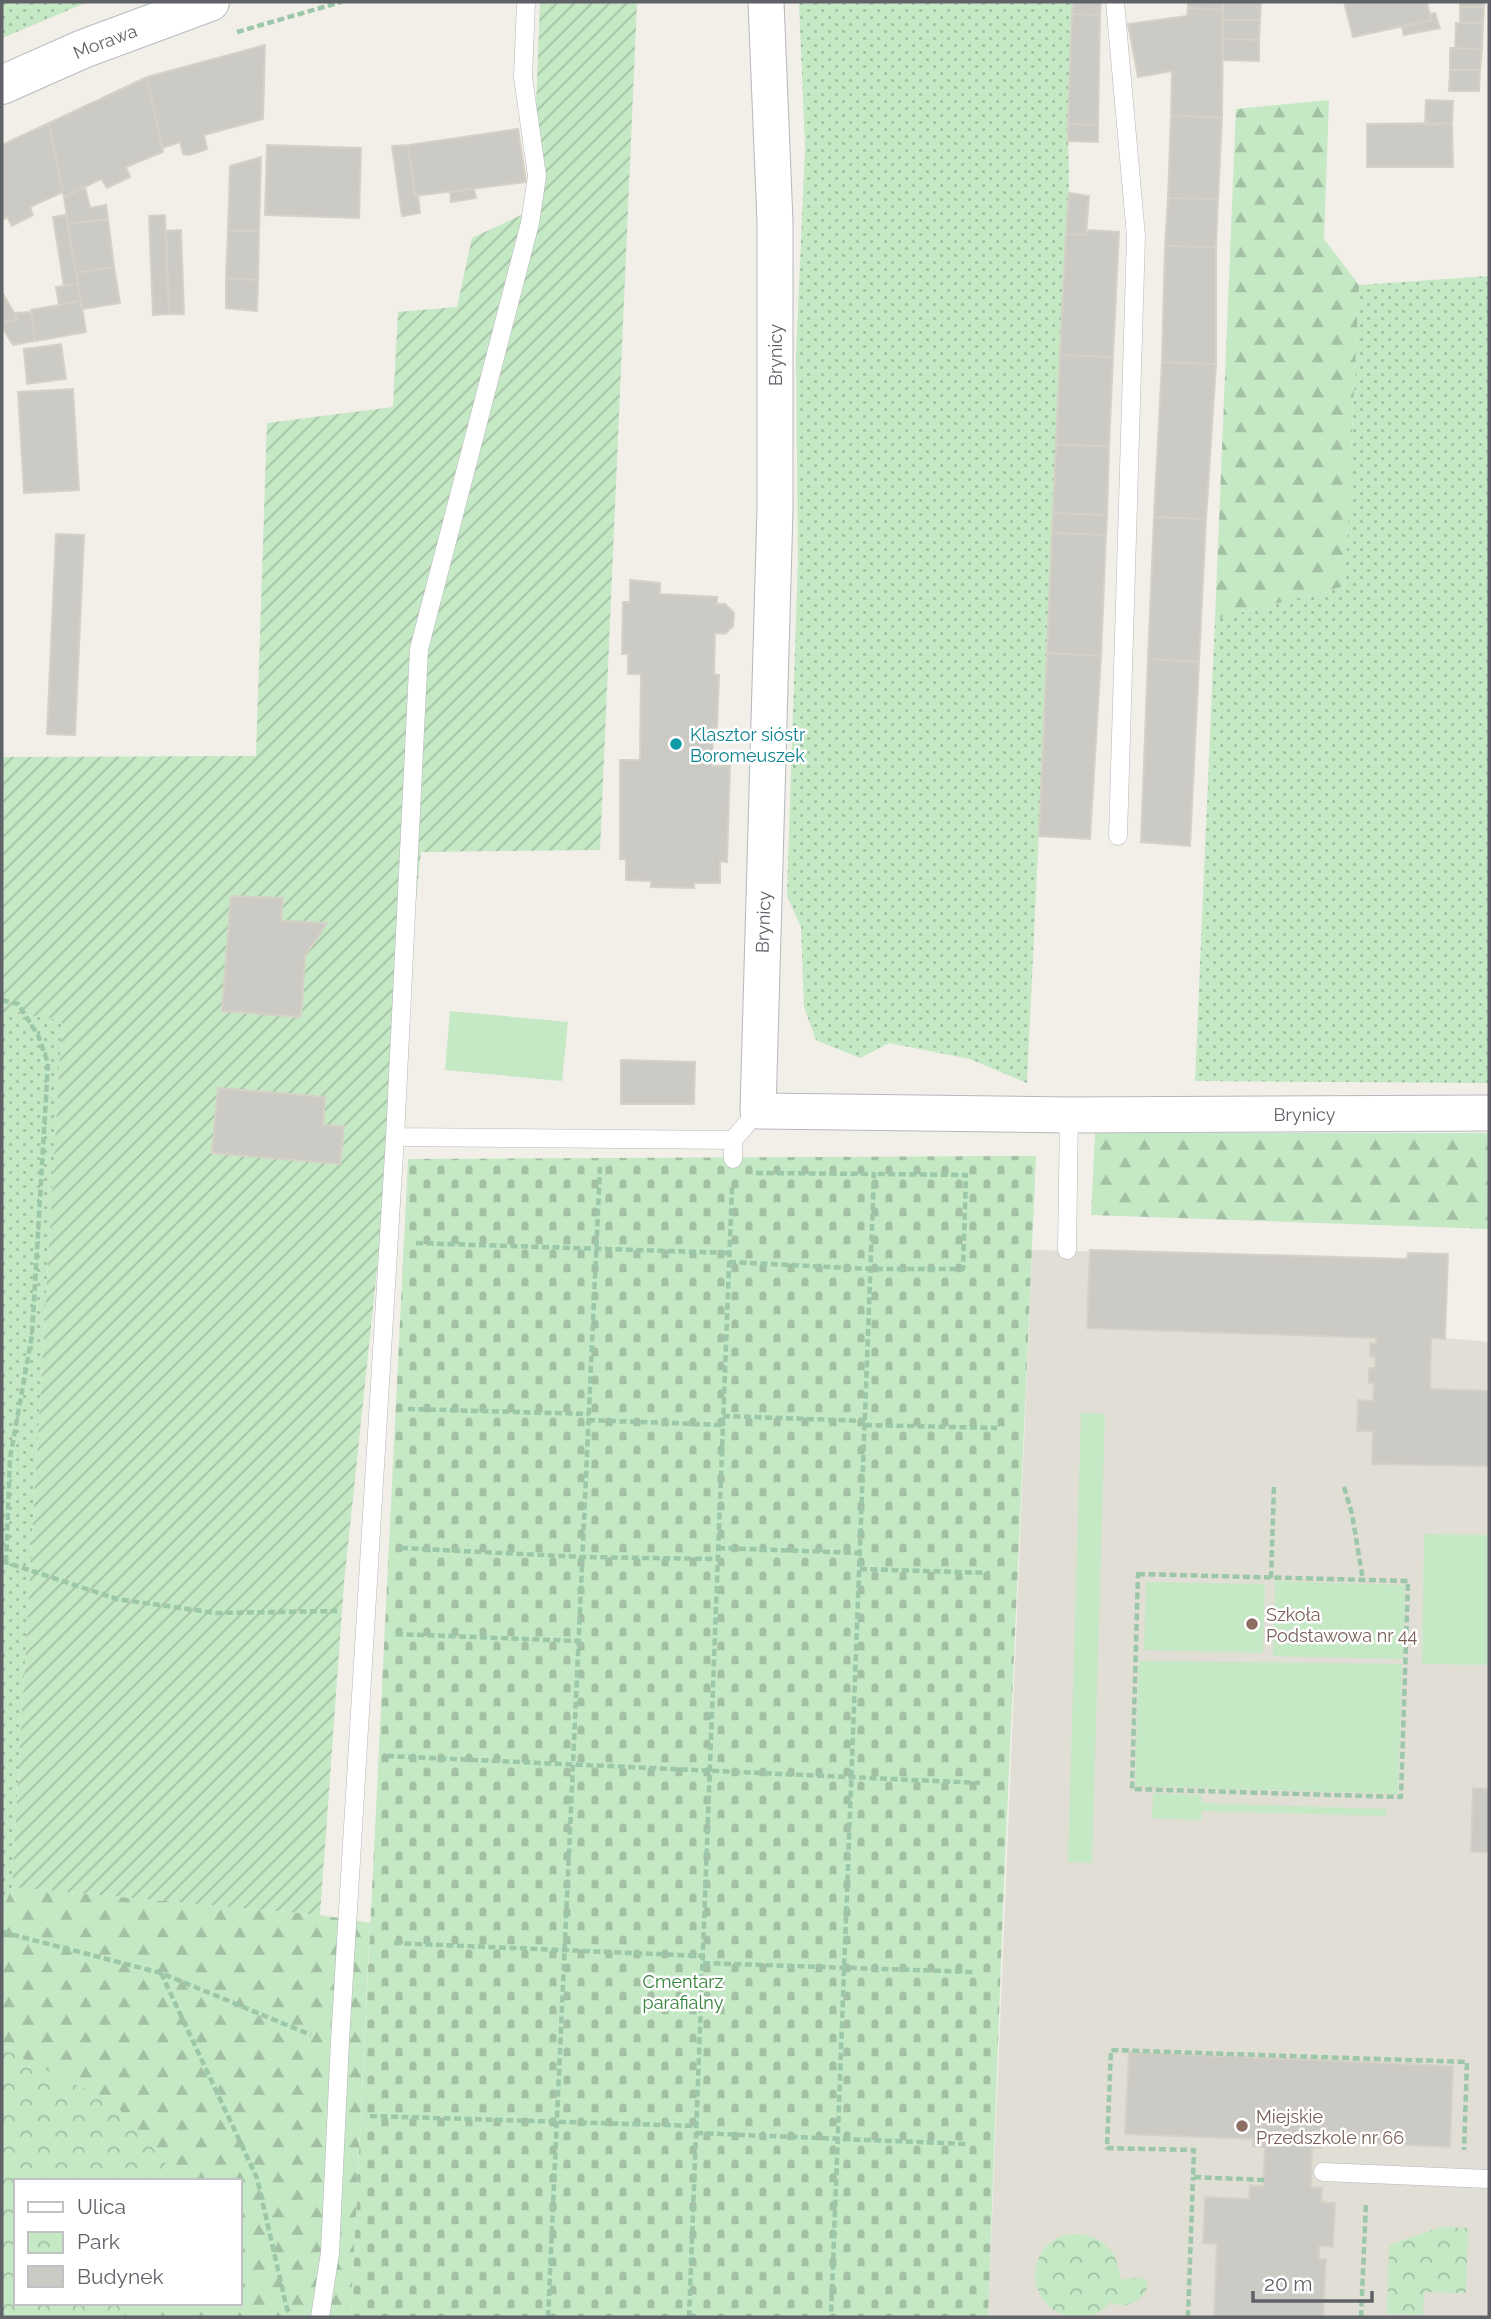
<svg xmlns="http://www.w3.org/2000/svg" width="1491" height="2319" viewBox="0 0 1491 2319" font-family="Raleway,sans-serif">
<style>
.education{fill:#e1ded6}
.grass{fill:url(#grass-dots)}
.forest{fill:url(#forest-firs);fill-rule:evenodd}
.cemetery{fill:url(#cemetery-stones)}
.park{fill:url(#park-crowns)}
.garden{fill:url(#garden-furrows)}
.pitch{fill:#c5e8c5}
.building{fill:#cccac5;stroke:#d6d1c6;stroke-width:2}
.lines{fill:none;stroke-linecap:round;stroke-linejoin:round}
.lane-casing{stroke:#b5b8bc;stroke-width:19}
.street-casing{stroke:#b5b8bc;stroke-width:37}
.secondary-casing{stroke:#b6babf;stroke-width:40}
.path{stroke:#9cc7a9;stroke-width:4.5;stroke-dasharray:7 3.5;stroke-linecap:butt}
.lane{stroke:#fff;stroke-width:18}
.street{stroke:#fff;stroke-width:35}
.secondary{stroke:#fff;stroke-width:38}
.culture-dot{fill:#0f9aa8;stroke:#fff;stroke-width:2.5}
.education-dot{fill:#8d6e63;stroke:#fff;stroke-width:2.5}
.labels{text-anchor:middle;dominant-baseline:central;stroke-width:5;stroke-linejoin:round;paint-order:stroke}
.street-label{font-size:18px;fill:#5f6368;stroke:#fff}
.culture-label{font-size:18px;fill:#0d838f;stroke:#fff;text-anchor:start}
.education-label{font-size:18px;fill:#785e54;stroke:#fff;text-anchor:start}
.park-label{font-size:18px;fill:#348238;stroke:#fff}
</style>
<defs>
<pattern id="grass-dots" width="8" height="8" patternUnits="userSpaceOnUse" patternTransform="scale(1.75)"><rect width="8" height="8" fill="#c5e8c5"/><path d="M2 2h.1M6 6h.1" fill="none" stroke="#a3c0a4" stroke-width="1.8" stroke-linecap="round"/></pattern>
<pattern id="forest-firs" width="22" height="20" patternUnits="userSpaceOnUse" patternTransform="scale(1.75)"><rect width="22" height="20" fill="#c5e8c5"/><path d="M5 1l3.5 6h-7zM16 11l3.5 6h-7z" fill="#a3c0a4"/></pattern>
<pattern id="cemetery-stones" width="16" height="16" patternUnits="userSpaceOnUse" patternTransform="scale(1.75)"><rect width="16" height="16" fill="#c5e8c5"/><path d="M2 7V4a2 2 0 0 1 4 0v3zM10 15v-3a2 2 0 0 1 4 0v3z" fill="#a3c0a4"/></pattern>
<pattern id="park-crowns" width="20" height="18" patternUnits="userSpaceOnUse" patternTransform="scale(1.75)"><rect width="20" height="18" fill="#c5e8c5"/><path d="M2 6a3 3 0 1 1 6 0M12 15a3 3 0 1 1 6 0" fill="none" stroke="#a3c0a4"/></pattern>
<pattern id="garden-furrows" width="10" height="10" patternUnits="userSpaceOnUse" patternTransform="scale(1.75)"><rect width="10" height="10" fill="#c5e8c5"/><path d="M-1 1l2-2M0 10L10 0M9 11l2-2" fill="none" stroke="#a3c0a4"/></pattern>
</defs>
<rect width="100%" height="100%" fill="#f1efe8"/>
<path class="education" d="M1032,1250L1407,1259L1408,1253L1448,1254L1445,1338L1489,1342V2317H988Z"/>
<path class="grass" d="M2,2H88L2,38Z
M799,2H1073L1068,124L1069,193L1027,1083L970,1059L889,1043L860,1058L816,1040L804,1007L801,927L787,896L798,558L796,355L805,148Z
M1489,276V1083L1195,1081L1215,619L1345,586L1359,285Z
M2,1012L62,1020L12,1887L2,1912Z"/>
<path class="forest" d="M1329,100L1324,239L1359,285L1345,586L1215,619L1236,109Z
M1095,1133H1489V1229L1091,1215Z
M12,1887L320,1915L370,1923L351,2317H2V1912ZM16,2181H240V2303H16Z"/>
<path class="cemetery" d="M1036,1156L1003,1906L988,2317H351L408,1159Z"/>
<path class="park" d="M2,2050L12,2053L115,2104L179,2179L16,2181V2303H134L123,2317H2Z
M1441,2227L1468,2228L1466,2293L1424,2292L1423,2315L1387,2314L1389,2245Z
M1082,2234C1109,2241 1116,2252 1121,2280C1173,2266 1137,2319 1111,2302C1101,2313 1092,2317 1078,2317C1029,2317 1019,2250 1065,2235C1070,2234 1077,2234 1082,2234Z"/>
<path class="garden" d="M540,2H637L600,850L421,852L344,1583L320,1915L12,1887L62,1020L2,1012V757L256,756L267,423L393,407L398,312L457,307L472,238L532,210Z"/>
<path class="pitch" d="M450,1011L568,1022L562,1081L445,1070Z
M1081,1413L1105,1414L1092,1863L1068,1862Z
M1424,1534L1489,1535V1665L1422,1664Z
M1275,1581L1405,1585L1403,1659L1273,1656Z
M1146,1582L1265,1584L1263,1653L1144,1650Z
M1139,1661L1402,1664L1398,1794L1135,1786Z
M1153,1793L1201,1795L1202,1803L1387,1809L1386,1816L1202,1811L1201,1820L1152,1818Z"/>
<path class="building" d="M1073,2H1101L1100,15L1072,14Z
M1188,2H1224L1223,10L1188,8Z
M1224,2H1261L1260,20H1222Z
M1344,2H1427L1431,20L1353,37Z
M1460,2H1484V7H1460Z
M1460,7H1484L1483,23H1460Z
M1188,8L1223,10L1222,118L1171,115L1172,71L1138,77L1128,24L1187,16Z
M1435,13L1440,28L1404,35L1402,27L1431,20L1430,14Z
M1072,14L1100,15L1098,125L1068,124Z
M1222,20H1260L1259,40L1223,39Z
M1456,23H1483L1482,49L1455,48Z
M1223,39L1259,40V61L1223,60Z
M265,45L263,119L204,135L207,149L189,155L183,154L180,142L162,148L147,77Z
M1450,48L1482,49L1480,70H1450Z
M1450,70H1480L1479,91H1449Z
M147,77L163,152L126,167L130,177L107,188L101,179L64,197L49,123Z
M1426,100L1453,101L1452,123L1425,125Z
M1171,115L1222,118L1218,199L1168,198Z
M49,123L63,192L30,207L33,215L12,226L7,217L2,220V145Z
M1452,123L1453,167H1367V124Z
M1068,124L1098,125V142L1068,141Z
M518,129L526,182L415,196L408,145Z
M267,145L361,148L359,218L265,215Z
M408,145L415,196L418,195L420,213L402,216L392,146Z
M261,157L259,231H228L230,166Z
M85,187L90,208L106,205L108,219L68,224L64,197Z
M474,189L476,198L451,202L450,192Z
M1069,193L1089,196L1086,235L1066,234Z
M1168,198L1218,199L1216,247L1165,246Z
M66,215L78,284L64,286L53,217Z
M165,215L169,314L153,315L149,216Z
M108,219L114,267L76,273L68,224Z
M181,230L184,314H169L166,231Z
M1086,230L1119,232L1113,357L1060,355L1066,234L1086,235Z
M228,231H259L258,280L226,278Z
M1165,246L1216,247V364L1162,362Z
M114,267L120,303L82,309L76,273Z
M226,278L258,280L257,311L226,308Z
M78,284L81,301L59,305L56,287Z
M2,292L14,313L18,319L2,323Z
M81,301L86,332L35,341L31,310Z
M31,312L35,341L13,345L2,327V323L18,319L14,313Z
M61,344L66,379L27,384L24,349Z
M1060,355L1113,357L1109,446L1056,445Z
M1162,362L1216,364L1206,519L1154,517Z
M73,389L79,490L24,493L18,392Z
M1056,445L1109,446L1107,515L1053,513Z
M1053,513L1107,515L1106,535L1052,533Z
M1154,517L1206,519L1199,662L1148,659Z
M1052,533L1106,535L1101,656L1047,653Z
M56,534L84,535L75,735L47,734Z
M630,580L660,583V594L717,597V604H725L734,613L733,626L725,634L715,633L714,674L719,675L717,728L713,727L712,766H730L727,862L720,861V883H694V888L651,887V881L626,880V859H620V760H640L641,674H628V654H622L623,602H630Z
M1047,653L1101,656L1090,839L1039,836Z
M1148,659L1199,662L1190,846L1141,842Z
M231,896L283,898L281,921L327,923L305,956L301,1017L222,1011Z
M621,1060L695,1062L694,1104H621Z
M218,1088L325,1097L323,1125L344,1126L340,1164L212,1153Z
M1090,1250L1407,1259L1408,1253L1448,1254L1445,1339L1431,1338L1430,1389L1489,1391V1466L1372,1464L1373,1431H1357L1358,1400L1373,1401L1374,1383H1369V1368H1375V1357L1370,1356V1343L1376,1344V1338L1087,1328Z
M1473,1788L1489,1789V1852H1471Z
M1129,2052L1453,2066L1450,2147L1322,2141L1321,2148H1312L1311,2187L1322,2188L1321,2202L1335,2203L1333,2247L1319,2246V2259H1326L1323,2317H1214L1217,2244L1203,2243L1205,2197L1249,2199L1250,2185L1263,2186L1265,2147L1253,2146V2139L1125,2134Z"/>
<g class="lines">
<g class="lane-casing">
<path id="lane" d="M1115,2L1136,236L1118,836
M395,1137L733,1140
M733,1159V1140L758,1111
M1067,1250L1069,1115
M1323,2172L1489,2179
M320,2317L330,2253L340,2041L395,1137L419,649L530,223L537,176L523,77L526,2"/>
</g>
<g class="street-casing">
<g id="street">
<path id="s1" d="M766,2L775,222V509L758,1111L1069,1115L1489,1113"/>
</g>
</g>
<g class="secondary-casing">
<g id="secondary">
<path id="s2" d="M2,85L83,49L210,2"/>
</g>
</g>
<path class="path" d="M237,32L341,2
M2,1000L18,1004L38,1035L48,1063L32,1335L10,1458L6,1564
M756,1173L874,1174L831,2317
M416,1243L730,1253
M729,1262L871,1269H963L966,1175L874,1174
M408,1409L589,1414
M723,1416L865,1421
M588,1420L723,1425
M865,1425L997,1428
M1344,1487L1352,1514L1363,1580
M401,1548L582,1557L718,1559
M718,1548L860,1553
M2,1561L117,1599L216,1613L337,1611
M860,1569L990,1573
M1138,1574L1408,1581L1401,1797L1132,1789Z
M1271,1578L1274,1486
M396,1634L578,1641
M387,1756L980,1783
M2,1932L161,1973L311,2035
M394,1943L703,1956
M703,1963L975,1972
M161,1973L257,2178L287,2309L291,2314
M370,2116L696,2126
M696,2133L967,2144
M1264,2180L1193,2177L1194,2150L1107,2148L1111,2050L1467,2062L1464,2150
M548,2317L600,1167
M689,2317L732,1187
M1188,2317L1193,2177
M1361,2317L1366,2203"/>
<use href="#lane" class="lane"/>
<use href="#street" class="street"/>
<use href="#secondary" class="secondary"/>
</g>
<circle class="culture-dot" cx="676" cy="744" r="7"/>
<g class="education-dot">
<circle cx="1252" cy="1624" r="7"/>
<circle cx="1242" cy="2126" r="7"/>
</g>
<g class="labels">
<g class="street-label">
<text stroke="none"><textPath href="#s2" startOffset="112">Morawa</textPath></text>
<text transform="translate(775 355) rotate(-90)">Brynicy</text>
<text transform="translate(763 922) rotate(-88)">Brynicy</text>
<text stroke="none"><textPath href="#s1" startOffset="1656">Brynicy</textPath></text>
</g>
<g class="culture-label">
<text x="690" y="734">Klasztor sióstr<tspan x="690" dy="21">Boromeuszek</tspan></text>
</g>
<g class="education-label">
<text x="1266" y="1614">Szkoła<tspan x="1266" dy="21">Podstawowa nr 44</tspan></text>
<text x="1256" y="2116">Miejskie<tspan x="1256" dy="21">Przedszkole nr 66</tspan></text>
</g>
<g class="park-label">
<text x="683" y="1981">Cmentarz<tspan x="683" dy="21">parafialny</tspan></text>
</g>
</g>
<rect width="1491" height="2319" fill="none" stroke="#5f6368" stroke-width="7"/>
<rect x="14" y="2179" width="228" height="126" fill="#ffffff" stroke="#bfc1c3" stroke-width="2"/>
<rect x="28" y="2202" width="35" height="10" fill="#ffffff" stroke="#bfc1c3" stroke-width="2"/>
<text x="77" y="2214" font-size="21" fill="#5f6368">Ulica</text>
<rect x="28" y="2232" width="35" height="21" fill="url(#park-crowns)" stroke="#bfc1c3" stroke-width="2"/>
<text x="77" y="2249" font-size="21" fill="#5f6368">Park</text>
<rect x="28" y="2266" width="35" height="21" fill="#cccac5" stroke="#bfc1c3" stroke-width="2"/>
<text x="77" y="2284" font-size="21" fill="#5f6368">Budynek</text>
<path d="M1253 2291v10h119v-10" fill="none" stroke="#5f6368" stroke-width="3.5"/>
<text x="1264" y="2291" font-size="21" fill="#5f6368" stroke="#ffffff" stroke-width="5" paint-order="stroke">20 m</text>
</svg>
